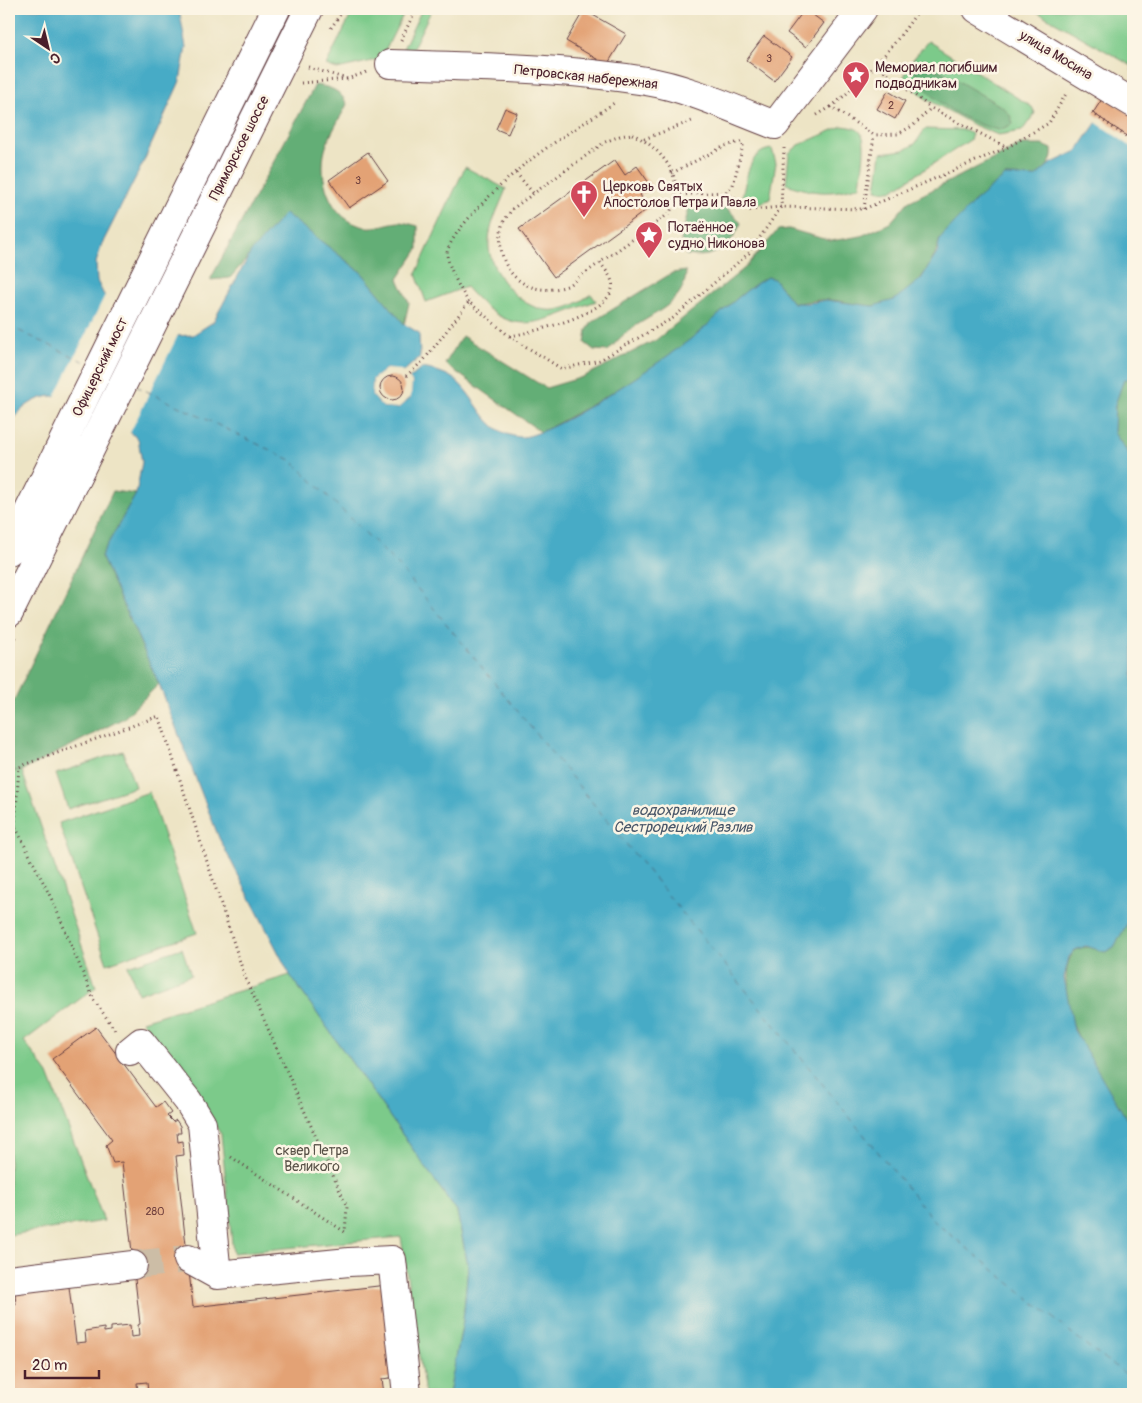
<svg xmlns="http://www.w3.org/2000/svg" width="1142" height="1403" viewBox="0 0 1142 1403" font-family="Pangolin,sans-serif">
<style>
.green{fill:#7bca8a;stroke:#62745a}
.forest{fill:#64ae76;stroke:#576650}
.water{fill:#47abc6;stroke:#486578}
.pier{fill:#ede4c5}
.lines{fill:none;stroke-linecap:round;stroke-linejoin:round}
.ferry{stroke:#495769;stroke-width:1;stroke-dasharray:6 5;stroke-linecap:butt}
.building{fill:#e3a275}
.minor-tunnel{stroke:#ccbda6;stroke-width:28;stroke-dasharray:28 14;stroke-linecap:butt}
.minor-casing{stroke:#623d42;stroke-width:30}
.highway-casing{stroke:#623d42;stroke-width:30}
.path{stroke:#623d42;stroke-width:3;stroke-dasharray:1 4;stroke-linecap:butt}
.minor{stroke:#fff;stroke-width:28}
.highway{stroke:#fff;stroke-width:28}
.labels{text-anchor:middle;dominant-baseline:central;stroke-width:5;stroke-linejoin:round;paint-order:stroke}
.number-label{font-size:11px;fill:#70403e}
.street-label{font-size:14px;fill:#4a1f2b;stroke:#fcf5e5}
.poi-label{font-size:14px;fill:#4a1f2b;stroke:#fcf5e5;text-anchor:start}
.park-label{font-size:14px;fill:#595248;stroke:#fcf5e5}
.water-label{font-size:15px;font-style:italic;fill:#495769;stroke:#fcf5e5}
</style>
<rect width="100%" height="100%" fill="#fcf5e5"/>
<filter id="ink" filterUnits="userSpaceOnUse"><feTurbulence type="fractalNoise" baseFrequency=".02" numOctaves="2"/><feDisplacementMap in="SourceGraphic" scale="10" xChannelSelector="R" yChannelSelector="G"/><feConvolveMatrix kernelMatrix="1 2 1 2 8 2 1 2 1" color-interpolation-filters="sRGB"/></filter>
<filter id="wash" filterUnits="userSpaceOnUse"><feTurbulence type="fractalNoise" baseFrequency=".0096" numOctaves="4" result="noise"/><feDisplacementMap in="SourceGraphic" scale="20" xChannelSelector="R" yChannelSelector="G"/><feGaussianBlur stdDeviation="1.12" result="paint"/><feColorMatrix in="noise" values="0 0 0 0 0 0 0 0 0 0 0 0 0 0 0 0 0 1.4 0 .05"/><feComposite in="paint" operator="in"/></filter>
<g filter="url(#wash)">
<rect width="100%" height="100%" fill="#ede4c5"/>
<path class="green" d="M354,9H406L381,59L337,69L326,65Z
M422,9H432L409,56L401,53Z
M1032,9H1133L1132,66Z
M928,41L1032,107L1035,113L1022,131L998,135L972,124L925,98L903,79L910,63Z
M842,126C849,127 857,127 861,133C868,142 861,174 860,186C830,195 815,194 786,184L789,153L799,145Z
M925,129L966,130L972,134L970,140L891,191L876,190L881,153L904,150L915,144Z
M772,149L776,163L770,199L758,204L742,197C747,178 748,151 772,149Z
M465,167L506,189C499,208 487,228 489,248C492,277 524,314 556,310C570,308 580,302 591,294L596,301C536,323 514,342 466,287L426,302L416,274Z
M123,751L135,787L68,809L56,774Z
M9,771H22L96,987L24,1041L48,1074L104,1221L9,1235Z
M149,792L197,933L107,964L59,823Z
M182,948L191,975L138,994L128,966Z
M290,975L457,1212L468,1266L463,1321L449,1394H425L401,1237L233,1253L221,1134L142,1021Z"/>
<path class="forest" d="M921,64L943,72L1004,108L1011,117L1013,124L999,130C969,124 928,101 915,72L917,66Z
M315,85C331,87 340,90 347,104C340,119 329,135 325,150C318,177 329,215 358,225C374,231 384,223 399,222C405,222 413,225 418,226V249L398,279L409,303L404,325L362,273L286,214L230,278L210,280Z
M1021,145H1043L1052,149C1054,163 1044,169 1035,177L1005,176L940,238C933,270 908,302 874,306C859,307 843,300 828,300C816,299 805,303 793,303L774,279L767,277C737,294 715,321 687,342C642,376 592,406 541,432L445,364L462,336L546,388L583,377L656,340L746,267L778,230L789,229L831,241L861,236L890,223L908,202Z
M707,203L725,206L741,223C729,249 715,259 686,255L681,240L689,207Z
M686,271C686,304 650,314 627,332C620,337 614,345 608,351L594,350L585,343L587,330L592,322L672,273Z
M1124,378L1133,379V460L1114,433L1115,405Z
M113,491L136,494L101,556L159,684L124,718L22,771H9V711Z
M1133,913V1130C1115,1099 1088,1063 1075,1030C1068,1013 1054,946 1087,947C1092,947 1100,950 1105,952L1114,947Z"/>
<path class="water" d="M9,9H173L180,14L186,47L180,81L143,163L101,246L96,263L97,281L104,295L174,336L193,335L213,322L251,252L285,213L362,273L404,324L419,333L420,357L403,372L386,369L373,379L372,395L383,407L398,408L410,398L412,382L409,379L422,368C433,370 444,372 454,379C478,397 484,434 520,437C548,439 662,361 688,341C715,321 737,294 767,277L774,279L793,303H809L826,300L873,306L894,300L921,279L937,253L940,238L976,200L1005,176L1035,177L1050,164L1077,151L1132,70L1133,62V379H1124L1115,405L1114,433L1133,460V913L1114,947L1105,952L1086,946L1075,950L1069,957L1064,978L1074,1030L1133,1130V1394H449L463,1321L468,1266L457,1212L290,975L219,838L159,684L101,556L136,494L142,462L138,439L126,429L53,396C34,397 17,410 9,427Z"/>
<path class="pier" d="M1130,70L1133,72V148L1094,121Z
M106,293L174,333H179L129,435L54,399Z
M386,369L401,370L404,374L387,371L376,380L375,394L384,404L397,406L408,396V377L412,382L411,397L398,408L383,407L372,395L373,379Z"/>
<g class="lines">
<path class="ferry" d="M9,326L87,363
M136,386L291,460L399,566L936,1223L1095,1352L1133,1379"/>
</g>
<g id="blocks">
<path class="building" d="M805,9L824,23L806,47L787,33Z
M584,10L626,34L607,65L566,41Z
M764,36L792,57L774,81L746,60Z
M888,91L905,101L895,119L877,109Z
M1104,96L1133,116V140L1093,113Z
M505,108L517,113L508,134L496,129Z
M368,152L388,181L349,208L329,180Z
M615,160L625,175L637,166L652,187L640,195L649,208L554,277L519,229Z
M380 388a12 12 0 1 1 24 0a12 12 0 1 1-24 0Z
M96,1027L156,1107L163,1102L171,1113L167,1116L173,1122L176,1120L180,1126L181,1133H177L178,1142L183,1141L184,1155L176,1156L193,1307L387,1285L397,1377L382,1379L384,1394H148L147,1382L137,1383L138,1394H119L118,1392L92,1394L91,1388L81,1390L82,1394H9V1306L16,1305L15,1293L69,1287L76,1343L86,1342L85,1331L104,1328V1332L111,1331V1327L130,1325L131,1337L139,1336L138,1325L140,1324L122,1162L113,1163L106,1145L112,1140L52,1059Z"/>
</g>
</g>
<g filter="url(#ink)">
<use href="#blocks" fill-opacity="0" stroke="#623d42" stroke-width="1"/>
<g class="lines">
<path class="minor-tunnel" d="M133,1265L188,1259"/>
<g class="minor-casing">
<path id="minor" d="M977,9L1133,103
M390,64C475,67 562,67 646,81C689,88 735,110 775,125L863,9
M130,1051L141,1042L188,1101L202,1124L217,1275
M188,1259L217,1275L349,1262L392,1260L407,1394
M9,1280L133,1265"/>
</g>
<g class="highway-casing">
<path id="highway" d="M9,551L276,9
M9,613L309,9"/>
</g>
<path class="path" d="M331,28L344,9
M401,40L416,9
M876,65L931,108
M308,67L347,79L367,72
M301,83L347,79
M831,107C865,79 895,46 919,9
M1092,113L1133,141
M817,115L831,107L874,135L898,134L914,125L931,108L1006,147
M632,134C654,144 678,167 676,194C675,200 672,207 670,213L567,286C525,300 493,269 502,226C503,221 509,214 512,209L605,142L620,136Z
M644,139L692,121
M516,173L534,194
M672,173L725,146L744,141
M726,192L733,185L744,142
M676,195L726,192L750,210L781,207L864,209L1006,148L1049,123L1066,94
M864,209L874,135
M469,302C462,294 447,264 447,254C448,232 511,174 529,161C556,140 586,122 614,103
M510,336C533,332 606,315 612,289C615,280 605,270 600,262
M406,376L424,360L469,302L509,336L562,369L600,360L673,318L749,253L781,207L784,148
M9,652L16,637
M9,803L17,791
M9,820L15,826L54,904L94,1000L115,1030
M15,826L19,767L159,716L245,977L347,1207L345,1232
M231,1157L345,1232"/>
<use href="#minor" class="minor"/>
<use href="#highway" class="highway"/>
</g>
</g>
<defs>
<g id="sight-pin" transform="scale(1.4375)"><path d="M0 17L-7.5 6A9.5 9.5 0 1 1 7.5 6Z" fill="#d1495b" stroke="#fcf5e5"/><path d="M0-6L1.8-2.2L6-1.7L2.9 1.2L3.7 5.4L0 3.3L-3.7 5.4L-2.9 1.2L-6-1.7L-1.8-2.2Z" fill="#fff"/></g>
<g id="church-pin" transform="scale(1.4375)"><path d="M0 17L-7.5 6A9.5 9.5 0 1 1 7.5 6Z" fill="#d1495b" stroke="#fcf5e5"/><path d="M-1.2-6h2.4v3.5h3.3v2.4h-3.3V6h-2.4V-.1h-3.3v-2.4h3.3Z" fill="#fff"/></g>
</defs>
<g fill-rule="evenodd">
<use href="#sight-pin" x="856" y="75"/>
<use href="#church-pin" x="584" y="194"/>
<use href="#sight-pin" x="649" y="235"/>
</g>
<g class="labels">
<g class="number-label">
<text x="769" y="58">3</text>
<text x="891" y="105">2</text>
<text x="358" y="180">3</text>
<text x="155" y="1211">280</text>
</g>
<g class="street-label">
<text transform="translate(1056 55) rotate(31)">улица Мосина</text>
<text transform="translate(586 77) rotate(6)">Петровская набережная</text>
<text transform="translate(239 148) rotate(-63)">Приморское шоссе</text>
<text transform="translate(100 367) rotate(-64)">Офицерский мост</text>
</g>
<g class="poi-label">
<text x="875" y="67">Мемориал погибшим<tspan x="875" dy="16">подводникам</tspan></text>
<text x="603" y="186">Церковь Святых<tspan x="603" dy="16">Апостолов Петра и Павла</tspan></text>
<text x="668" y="227">Потаённое<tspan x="668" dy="16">судно Никонова</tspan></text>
</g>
<g class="park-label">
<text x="312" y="1150">сквер Петра<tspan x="312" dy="16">Великого</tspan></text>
</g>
<g class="water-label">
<text x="683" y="810">водохранилище<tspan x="683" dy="17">Сестрорецкий Разлив</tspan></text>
</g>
</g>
<rect width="1142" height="1403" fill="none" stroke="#fcf5e5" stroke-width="30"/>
<g transform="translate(48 48) rotate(145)" stroke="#fcf5e5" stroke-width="4" paint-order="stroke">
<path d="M0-4L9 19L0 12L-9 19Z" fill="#4a1f2b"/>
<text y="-8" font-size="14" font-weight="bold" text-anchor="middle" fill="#4a1f2b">С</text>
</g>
<path d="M25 1370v8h74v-8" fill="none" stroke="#4a1f2b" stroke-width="2.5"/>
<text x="32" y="1370" font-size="15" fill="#4a1f2b" stroke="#fcf5e5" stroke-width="4" paint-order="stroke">20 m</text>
</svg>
